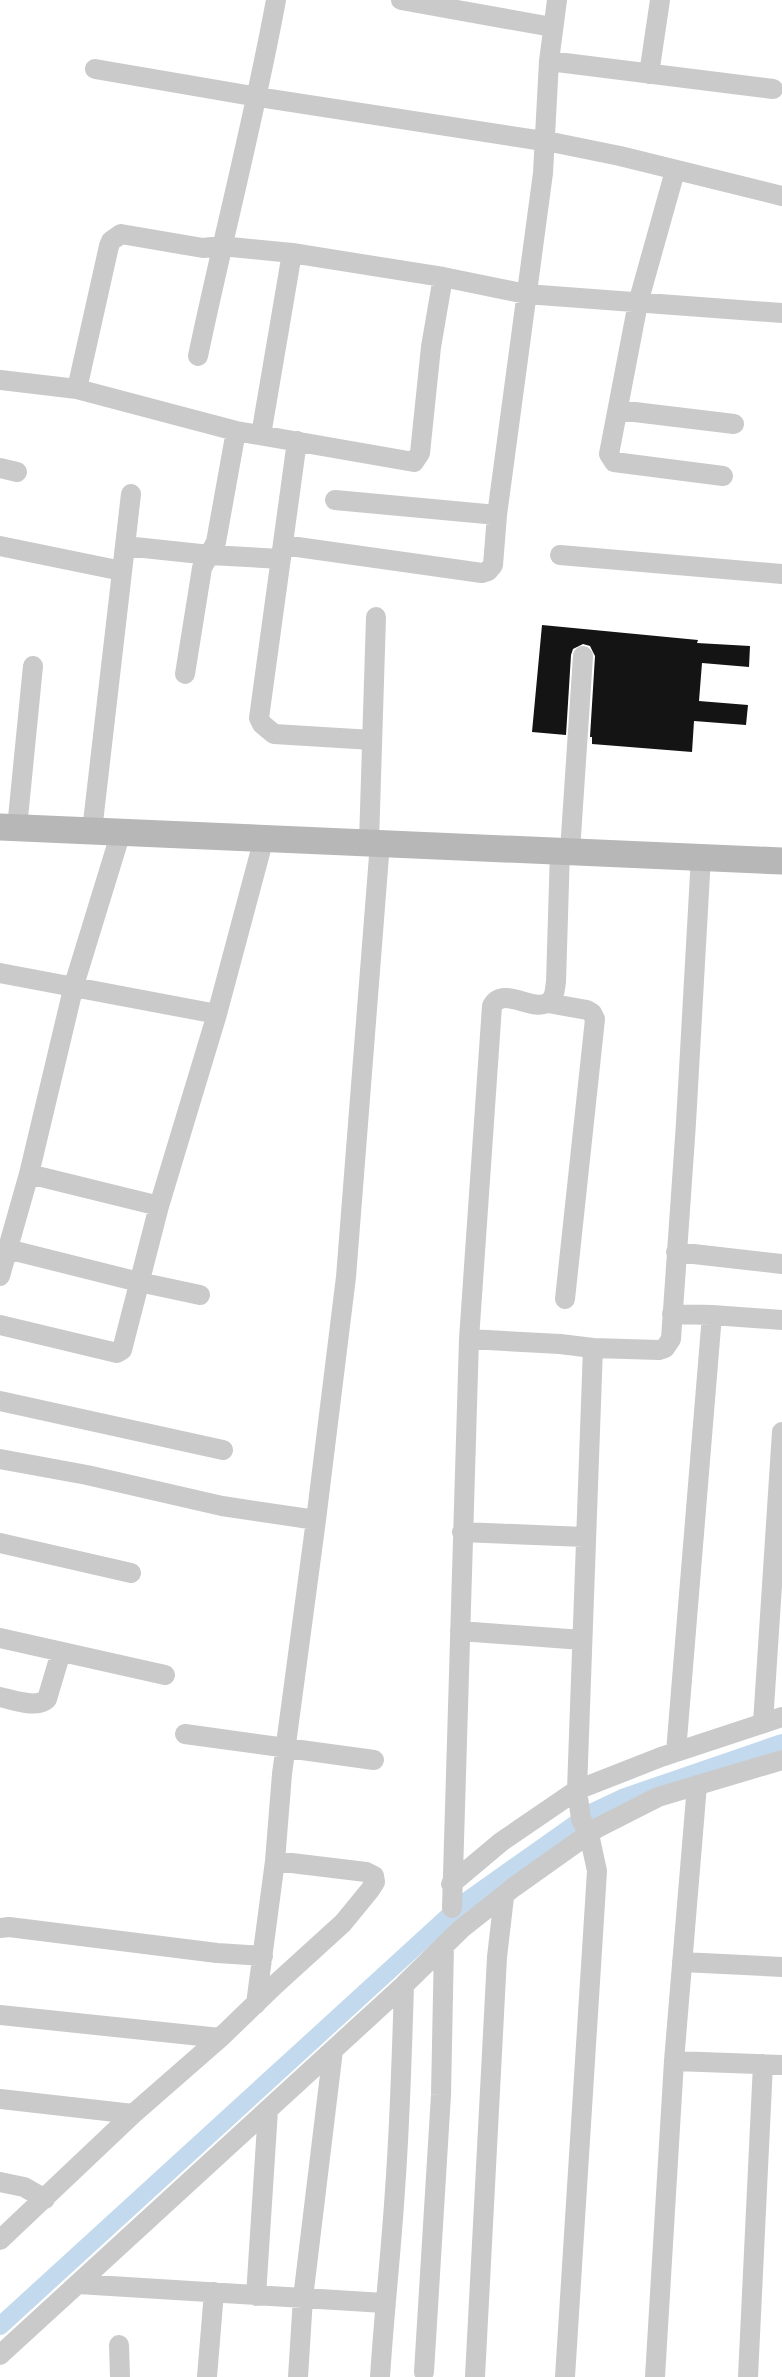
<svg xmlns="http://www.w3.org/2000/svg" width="782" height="2377" viewBox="0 0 782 2377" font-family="'Roboto Condensed',sans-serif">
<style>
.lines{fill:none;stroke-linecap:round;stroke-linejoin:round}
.canal{stroke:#c3daee;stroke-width:18}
.building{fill:#141414}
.minor{stroke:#cacaca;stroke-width:20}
.secondary{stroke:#b7b7b7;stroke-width:27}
</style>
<rect width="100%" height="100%" fill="#fff"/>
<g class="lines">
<path class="canal" d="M0,2326L461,1905L591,1813L625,1797L782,1743"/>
</g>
<path class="building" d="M542,625L698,640L697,643L750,646L749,667L702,663L699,701L748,705L746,725L694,721L692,752L592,744V737H590L595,656L590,646L583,644L573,649L571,655L566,735L532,732Z"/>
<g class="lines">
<path class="minor" d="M401,0L552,27
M557,0L549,61L773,89
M95,69L258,97L556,143L620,156L782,196
M649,74L660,0
M675,171L638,303L609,454L614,462L723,476
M198,356C223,237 254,120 276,0
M0,380L77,389L236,431L414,462L420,453L431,347L443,277
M77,389L109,246L111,241L121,234L203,248L221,246L292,253L443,277L526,294L782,313
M618,410L734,424
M261,435L292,253
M297,441L259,718L262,724L274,734L372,740
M0,468L17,472
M335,500L497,515
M283,545L482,573L488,571L493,565L497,515L543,173L549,61
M0,546L122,571
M125,546L210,555L281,559
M560,555L782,574
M185,674L202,568L216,542L236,431
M17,828L33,666
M92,831L131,494
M369,842L376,617
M570,851L583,656
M0,973L217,1014
M548,1003L587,1010L592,1013L595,1019L565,1299
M29,1174L159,1206
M7,1249L139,1282L200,1295
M676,1252L782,1264
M0,1276L29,1174L74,985L121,832
M672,1314L712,1315L676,1752
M712,1315L782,1320
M0,1325L117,1353L122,1350L159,1206L217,1014L264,838
M469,1339L560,1344L593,1348L577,1790L581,1819L589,1834L597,1871L565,2377
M593,1348L659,1350L665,1348L671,1339L686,1123L701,856
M0,1401L223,1450
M0,1459L87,1475L222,1506L316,1520
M462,1532L585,1537
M0,1543L131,1573
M460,1631L582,1640
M0,1638L165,1675
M0,1697C14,1700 36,1709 47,1699L61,1652
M763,1723L782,1432
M185,1734L374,1760
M451,1884L501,1842L577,1790L661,1757L782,1717
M452,1908L469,1339L492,1006C504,984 536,1016 551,1000C555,996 555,987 556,982L560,850
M0,1928L9,1927L217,1953L263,1956
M682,1962L782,1967
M256,2004L275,1861L282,1774L316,1520L346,1277L380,843
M0,2015L220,2038
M674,2061L782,2065
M0,2099L133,2114
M0,2182L24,2187L45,2199
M0,2240L133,2114L220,2038L277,1983L343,1923L370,1890L375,1882L374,1876L366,1872L275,1861
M78,2284L384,2303
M256,2296L268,2110
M119,2345L120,2377
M0,2355L404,1985L461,1929L514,1887L597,1828L658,1797L782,1760
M424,2372L441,2095L444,1945
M207,2377L214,2292
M298,2377L303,2298L333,2050
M380,2377C384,2314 391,2253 395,2190C400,2122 402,2053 404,1985
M475,2377L497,1957L504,1897
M655,2377L674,2061L697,1785
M748,2377L763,2064"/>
<path class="secondary" d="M0,827L782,861"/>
</g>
</svg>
